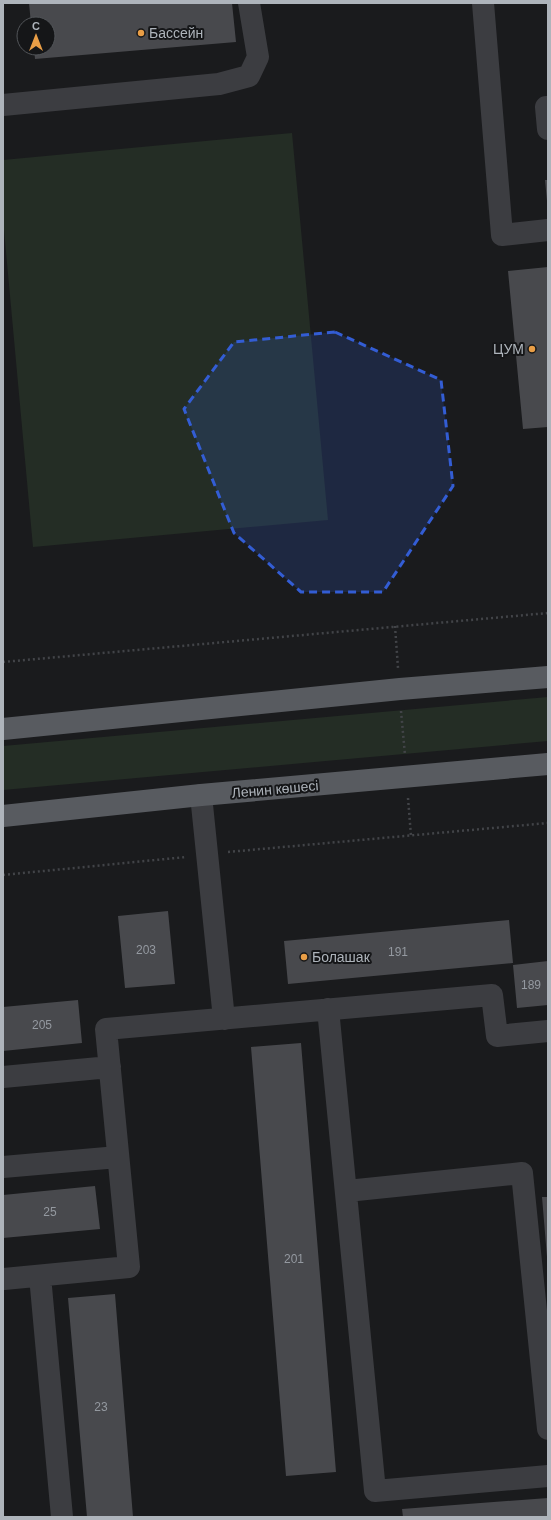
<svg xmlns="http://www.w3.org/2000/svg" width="551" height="1520" viewBox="0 0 551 1520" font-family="Helvetica,sans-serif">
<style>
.grass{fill:#242d25}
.building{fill:#48494d}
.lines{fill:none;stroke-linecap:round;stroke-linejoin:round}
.path{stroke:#424448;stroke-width:2.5;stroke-dasharray:2 3;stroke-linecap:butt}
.minor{stroke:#3c3d41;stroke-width:22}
.major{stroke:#585b60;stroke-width:22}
.marked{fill:#335dd4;fill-opacity:0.2;stroke:#335dd4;stroke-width:3;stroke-dasharray:8 5;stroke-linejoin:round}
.poi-dot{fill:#e99e46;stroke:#151618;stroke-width:1.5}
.labels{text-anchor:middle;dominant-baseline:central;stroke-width:4;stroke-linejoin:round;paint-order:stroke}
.number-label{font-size:12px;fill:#9499a0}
.poi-label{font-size:14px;fill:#aeb4bb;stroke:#151618;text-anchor:start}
.street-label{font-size:14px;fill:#aeb4bb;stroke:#151618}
</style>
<rect width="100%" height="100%" fill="#1a1b1d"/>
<path class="grass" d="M292,133L328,520L33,547L3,219V160Z
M548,697V741L3,790V746Z"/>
<path class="building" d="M29,3H232L236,42L35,59L34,48H48V24H31Z
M545,180H548V201H547Z
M548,267V427L523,429L508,271Z
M168,911L175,984L125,988L118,916Z
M509,920L513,963L288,984L284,941Z
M548,961V1005L517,1008L513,965Z
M78,1000L82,1043L3,1051V1007Z
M301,1043L336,1472L286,1476L251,1047Z
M95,1186L100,1229L3,1238V1195Z
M542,1197H548V1257H547Z
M115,1294L133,1517H87L68,1298Z
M548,1498V1517H403L402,1509Z"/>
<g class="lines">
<path class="path" d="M395,626L398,668
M3,662L548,613
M401,711L405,755
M408,798L411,836
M228,852L548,823
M3,875L186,857"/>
<path class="minor" d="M483,3L502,235L548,230
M3,105L219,84L249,76L258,57L249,3
M548,107H546L548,129
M201,795L224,1019
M328,1009L375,1491L548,1476
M3,1077L110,1067
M3,1167L118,1157
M347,1191L522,1173L548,1429
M40,1276L62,1517
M4,1279L129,1267L106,1029L492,995L497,1036L548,1031"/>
<path class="major" d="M3,729L400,689L548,677
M3,816L201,795L548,764"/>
</g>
<path class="marked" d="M335,332L441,380L453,486L383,592H301L234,533L184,409L234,342Z"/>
<g class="poi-dot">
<circle cx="141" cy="33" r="4"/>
<circle cx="532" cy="349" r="4"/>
<circle cx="304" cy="957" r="4"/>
</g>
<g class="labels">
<g class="number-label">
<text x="146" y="950">203</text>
<text x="398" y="952">191</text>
<text x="531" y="985">189</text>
<text x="42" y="1025">205</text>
<text x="50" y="1212">25</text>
<text x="294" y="1259">201</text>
<text x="101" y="1407">23</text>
</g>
<g class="poi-label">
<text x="149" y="33">Бассейн</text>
<text x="524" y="349" text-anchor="end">ЦУМ</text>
<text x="312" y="957">Болашак</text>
</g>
<g class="street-label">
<text transform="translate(275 789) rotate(-5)">Ленин көшесі</text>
</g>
</g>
<rect width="551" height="1520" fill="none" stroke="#aeb4bb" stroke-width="8"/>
<g transform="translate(36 36)"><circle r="19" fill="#151618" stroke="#525559"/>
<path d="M0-3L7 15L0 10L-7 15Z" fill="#e99e46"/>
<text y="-6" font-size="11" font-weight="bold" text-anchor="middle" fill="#aeb4bb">С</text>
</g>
</svg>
